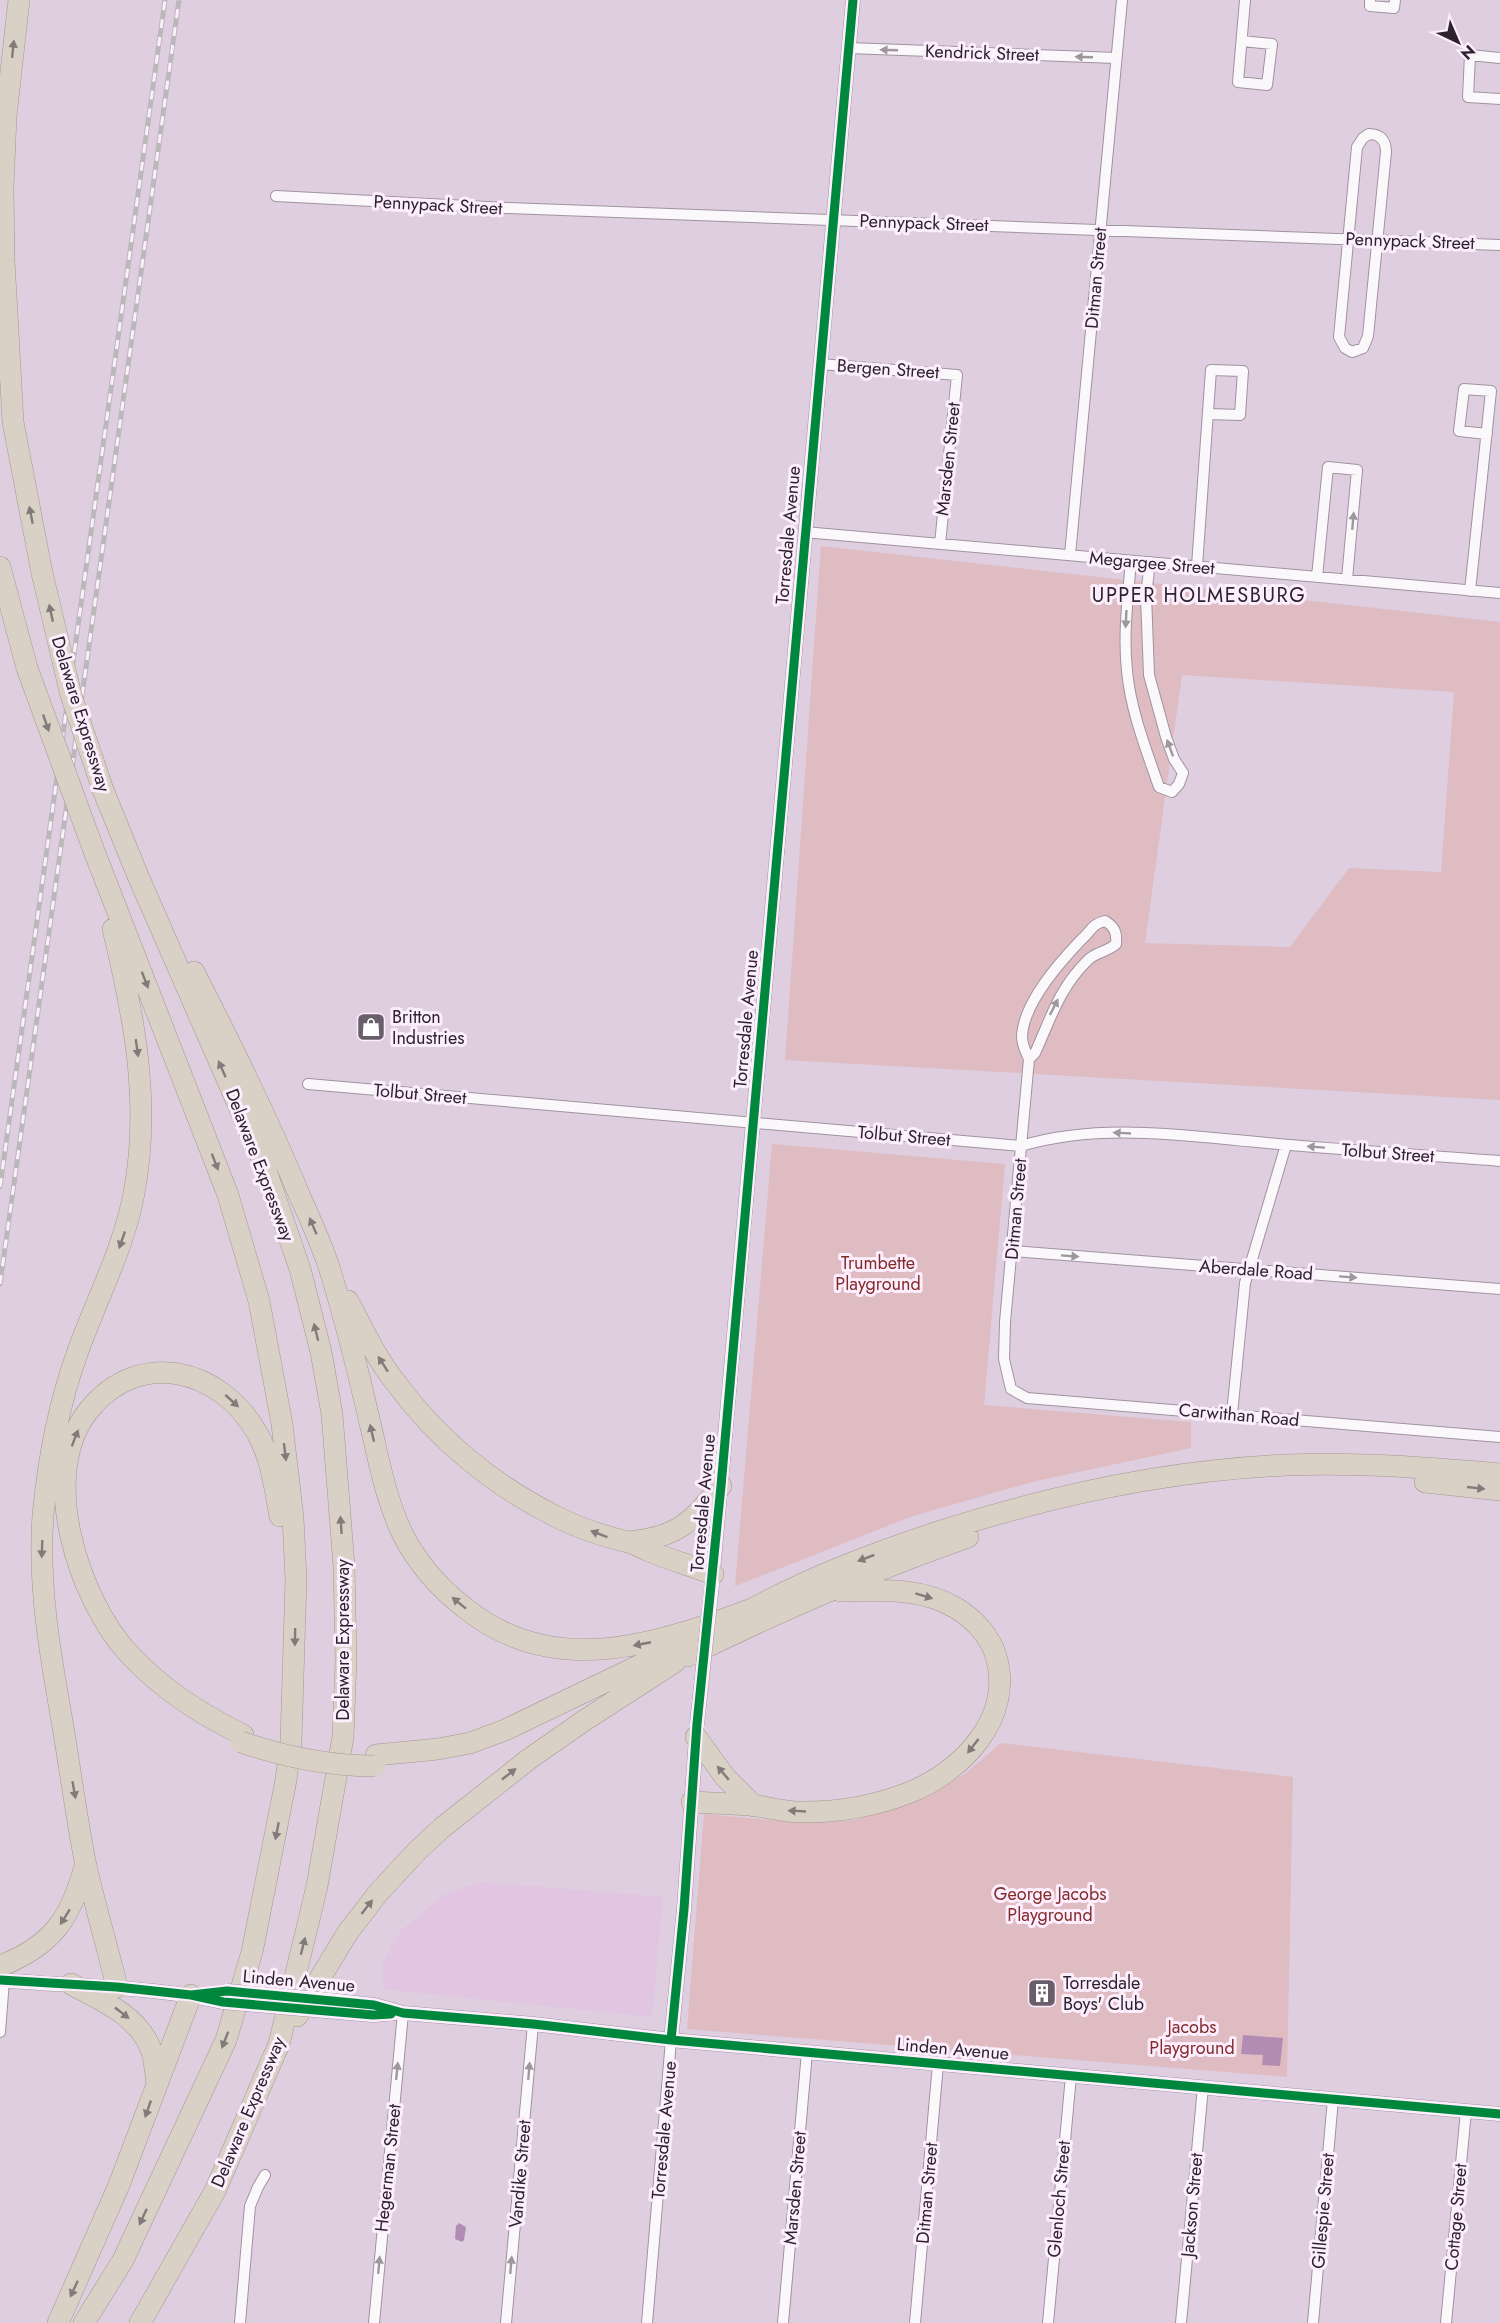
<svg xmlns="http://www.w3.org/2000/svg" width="1500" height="2323" viewBox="0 0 1500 2323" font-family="Jost,sans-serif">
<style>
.built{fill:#e1c5e1}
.green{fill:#debcc1;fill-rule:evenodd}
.water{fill:#b28cb3}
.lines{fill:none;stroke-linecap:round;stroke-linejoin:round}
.minor-casing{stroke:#a093a0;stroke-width:12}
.tertiary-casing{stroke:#a093a0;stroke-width:15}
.motorway-casing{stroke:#a59790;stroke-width:22}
.minor{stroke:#faf8fa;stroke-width:10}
.tertiary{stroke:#faf8fa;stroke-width:14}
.motorway{stroke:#d9d1c6;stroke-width:21}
.rail-casing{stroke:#bbb8bb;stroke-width:5}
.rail{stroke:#fdeefe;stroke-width:3;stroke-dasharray:9;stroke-linecap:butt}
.tertiary-bridge-casing{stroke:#a093a0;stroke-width:15;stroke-linecap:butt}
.motorway-bridge-casing{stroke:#a59790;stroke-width:22;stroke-linecap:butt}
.tertiary-bridge{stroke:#faf8fa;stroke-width:14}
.motorway-bridge{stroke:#d9d1c6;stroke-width:21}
.cycleway-casing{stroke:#fdeefe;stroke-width:13}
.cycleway{stroke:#00873e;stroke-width:9}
.oneway{fill:#837a7a}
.oneway2{fill:#9e989e}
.labels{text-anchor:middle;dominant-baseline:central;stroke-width:6;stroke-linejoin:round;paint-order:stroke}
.street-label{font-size:18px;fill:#2d222d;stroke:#fdeefe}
.poi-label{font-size:18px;fill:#2d222d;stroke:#fdeefe;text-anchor:start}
.park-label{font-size:18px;fill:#832b29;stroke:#fdeefe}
.neighbourhood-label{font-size:20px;letter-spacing:1.5px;fill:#2d222d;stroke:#fdeefe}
</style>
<rect width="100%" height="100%" fill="#dfcedf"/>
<path class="built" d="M479,1882L663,1897L652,2017L383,1989L382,1965L400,1931L444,1895Z"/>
<path class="green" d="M821,546L1500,622V1100L785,1060ZM1182,675L1454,692L1441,872L1349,868L1290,947L1145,943Z
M772,1144L1005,1164L984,1405L1191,1422V1448L1036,1481L913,1516L735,1586Z
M1001,1743L1293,1777L1287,2077L687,2029L704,1814L802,1823L855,1820L899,1807L965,1774Z"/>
<path class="water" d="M1243,2035L1283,2038L1280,2066L1262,2065L1263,2055L1241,2054Z
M459,2223L466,2227L464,2240L462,2242L455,2239L456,2226Z"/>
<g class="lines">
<g class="minor-casing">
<path id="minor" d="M1370,0V6L1394,8L1395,0
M1242,41L1272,44L1267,85L1238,82L1245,0
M848,48L1116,58
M1500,58L1470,55L1468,97L1500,99
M1369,134C1381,134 1386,141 1386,152L1368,336L1363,348L1352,352L1345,348L1339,337L1357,147L1363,138Z
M276,196L506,208L1500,245
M820,364L957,375L940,544
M804,532L1500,593
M1070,555L1122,0
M1131,561C1128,597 1123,634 1127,671C1131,712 1146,749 1159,787L1172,792L1179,784L1183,773L1174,759L1166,737L1149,675L1146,596L1150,562
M1197,566L1211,370L1243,371L1240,415L1208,414
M1317,577L1328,467L1357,470L1347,579
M1470,591L1491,391L1464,389L1459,431L1487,434
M1029,1059L1035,1053C1051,1018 1059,988 1088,960C1096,952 1107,952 1116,944C1117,933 1115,927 1105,921C1091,924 1091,932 1081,940C1059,963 1023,1003 1022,1037C1022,1045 1026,1052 1029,1059L1005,1322L1004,1359L1011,1389L1027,1398L1500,1437
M308,1084L1021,1146C1101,1122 1186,1136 1267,1143C1345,1150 1422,1155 1500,1161
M1012,1251L1500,1289
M1232,1414L1245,1283L1286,1145
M0,2032L4,1980
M240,2323L250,2206L258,2187L265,2175
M374,2323L403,2013
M506,2323L533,2024
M647,2323L671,2040
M783,2323L807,2052
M915,2323L938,2064
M1048,2323L1071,2076
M1181,2323L1203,2087
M1313,2323L1333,2099
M1446,2323L1466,2111"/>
</g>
<g class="tertiary-casing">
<path id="tertiary" d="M712,1582L853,0
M0,1980C75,1987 150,1986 223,2002
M320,1999L374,2005L403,2013L533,2024L671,2040L1500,2114
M314,2010L373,2015L395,2013
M671,2040L684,1909L696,1738"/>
</g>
<g class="motorway-casing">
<path id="motorway" d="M19,0L6,116L3,187L4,260L13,422L42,573
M0,567L27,668
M103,790L138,876L262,1159L300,1269L321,1352L332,1414L344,1566L346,1661L343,1737L317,1886L279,2044L215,2191L140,2323
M113,929C134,1016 151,1103 134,1193C124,1248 97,1298 78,1351C59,1403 48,1461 43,1516C38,1586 50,1653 62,1721C70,1768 76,1815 85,1861C94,1903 107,1945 117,1987
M194,972C231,1044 267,1117 298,1192C309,1216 320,1241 329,1267C345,1318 358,1371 370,1423C379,1461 386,1500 403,1535C418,1564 439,1588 465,1608C555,1681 661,1643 757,1607
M348,1301C363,1329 376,1358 396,1383C437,1439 493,1485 555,1516C578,1528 603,1536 628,1542C635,1544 642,1548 649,1551C670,1560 692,1566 713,1574
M1425,1482L1500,1490
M629,1542C679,1537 691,1522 721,1486
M745,1613C807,1578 874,1553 941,1531C1053,1495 1169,1470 1287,1465C1359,1462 1429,1468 1500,1474
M688,1656C779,1611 871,1571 968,1537
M243,1735C199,1713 163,1690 129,1654C79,1600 37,1474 89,1410C139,1348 220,1368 257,1433C271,1457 275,1489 280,1516
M696,1737L725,1777L754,1806
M376,1755L438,1749L470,1743L505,1730L688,1642
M692,1802C711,1803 731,1804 751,1805C766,1807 781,1811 796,1812C834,1813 872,1807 908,1793C962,1772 1014,1718 996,1656C990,1636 974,1619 956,1608C921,1587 880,1590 840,1591
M0,1966C52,1946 71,1918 85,1866
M71,1984C100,2000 136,2014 150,2047C155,2057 155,2072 157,2083
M297,2016L348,1932L379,1892L417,1851L443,1827L529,1759L585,1720L675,1662
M58,2323L119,2185L191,1995
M84,2323L123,2260L226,2040L252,1952L286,1780L291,1741L296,1579L293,1518L282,1424L259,1301L228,1195L94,851"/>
</g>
<use href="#minor" class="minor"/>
<use href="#tertiary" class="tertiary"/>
<use href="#motorway" class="motorway"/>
<g class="rail-casing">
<path id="rail" d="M0,1187L165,0
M0,1284L179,0"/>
</g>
<use href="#rail" class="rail"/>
<g class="tertiary-bridge-casing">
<path id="tertiary-bridge" d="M697,1724L712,1584
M227,1991L320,1999
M223,2002L314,2010"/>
</g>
<g class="motorway-bridge-casing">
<path id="motorway-bridge" d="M42,573L71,695L103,790
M27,668L94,851
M241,1742C285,1757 329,1766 375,1766"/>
</g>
<use href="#tertiary-bridge" class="tertiary-bridge"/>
<use href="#motorway-bridge" class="motorway-bridge"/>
<g class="cycleway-casing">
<path id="cycleway" d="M0,1980L117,1987L191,1995L223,2002L373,2015L391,2014
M191,1995L227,1991L374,2005L403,2013L533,2024L671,2040L1500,2114
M671,2040L684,1909L697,1724L721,1486L853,0"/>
</g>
<use href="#cycleway" class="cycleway"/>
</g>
<defs><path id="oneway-solid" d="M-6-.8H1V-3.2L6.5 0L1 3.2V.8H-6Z" transform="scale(1.5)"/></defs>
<g class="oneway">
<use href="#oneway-solid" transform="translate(13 49) rotate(-84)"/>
<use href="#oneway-solid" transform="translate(31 515) rotate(-101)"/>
<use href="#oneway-solid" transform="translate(51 613) rotate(-102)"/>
<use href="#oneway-solid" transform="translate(46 723) rotate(71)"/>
<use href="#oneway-solid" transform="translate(145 980) rotate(69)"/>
<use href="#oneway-solid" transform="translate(137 1048) rotate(82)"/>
<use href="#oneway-solid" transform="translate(222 1069) rotate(-114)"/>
<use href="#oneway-solid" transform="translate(215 1162) rotate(69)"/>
<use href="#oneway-solid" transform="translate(313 1226) rotate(-113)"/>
<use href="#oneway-solid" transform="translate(122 1240) rotate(109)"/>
<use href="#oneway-solid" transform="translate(316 1332) rotate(-104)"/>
<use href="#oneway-solid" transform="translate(383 1364) rotate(-123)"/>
<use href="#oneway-solid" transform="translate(232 1401) rotate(42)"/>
<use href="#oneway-solid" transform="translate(372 1433) rotate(-103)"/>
<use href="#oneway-solid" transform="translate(75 1438) rotate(-69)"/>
<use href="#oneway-solid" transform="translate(285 1452) rotate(83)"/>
<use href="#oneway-solid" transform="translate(1476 1488) rotate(6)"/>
<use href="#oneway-solid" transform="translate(341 1525) rotate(-94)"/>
<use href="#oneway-solid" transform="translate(599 1534) rotate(-159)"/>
<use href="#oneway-solid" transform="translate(42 1549) rotate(92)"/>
<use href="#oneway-solid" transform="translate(866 1558) rotate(159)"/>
<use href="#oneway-solid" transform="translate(924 1596) rotate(17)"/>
<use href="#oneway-solid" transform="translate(459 1603) rotate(-141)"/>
<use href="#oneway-solid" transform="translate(295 1637) rotate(91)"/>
<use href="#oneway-solid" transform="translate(642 1644) rotate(169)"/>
<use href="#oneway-solid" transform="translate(973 1746) rotate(128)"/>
<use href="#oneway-solid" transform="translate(723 1773) rotate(-130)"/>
<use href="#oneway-solid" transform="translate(509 1774) rotate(-38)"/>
<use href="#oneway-solid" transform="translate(74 1790) rotate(80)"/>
<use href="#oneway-solid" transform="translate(797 1811) rotate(-177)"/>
<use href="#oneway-solid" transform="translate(277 1831) rotate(101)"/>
<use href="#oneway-solid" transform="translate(367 1907) rotate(-52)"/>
<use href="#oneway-solid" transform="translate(65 1917) rotate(122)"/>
<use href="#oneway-solid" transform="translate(303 1946) rotate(-76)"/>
<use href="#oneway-solid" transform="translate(122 2013) rotate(38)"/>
<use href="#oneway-solid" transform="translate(225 2040) rotate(111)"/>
<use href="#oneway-solid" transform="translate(148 2109) rotate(109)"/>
<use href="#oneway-solid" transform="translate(143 2217) rotate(115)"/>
<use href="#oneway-solid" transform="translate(74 2289) rotate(115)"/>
</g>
<g class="oneway2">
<use href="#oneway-solid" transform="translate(889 50) rotate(-178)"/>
<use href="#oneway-solid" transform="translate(1084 57) rotate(-178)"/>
<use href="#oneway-solid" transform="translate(1353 521) rotate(-85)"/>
<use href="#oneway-solid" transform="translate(1126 619) rotate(93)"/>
<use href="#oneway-solid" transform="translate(1170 748) rotate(-110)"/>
<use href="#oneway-solid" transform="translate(1054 1007) rotate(-63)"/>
<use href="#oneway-solid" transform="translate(1122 1133) rotate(-177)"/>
<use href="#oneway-solid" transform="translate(1316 1147) rotate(-176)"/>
<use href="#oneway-solid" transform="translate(1070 1256) rotate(4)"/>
<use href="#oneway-solid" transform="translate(1348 1277) rotate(4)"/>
<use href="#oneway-solid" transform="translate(397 2071) rotate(-84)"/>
<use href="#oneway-solid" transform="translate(529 2071) rotate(-85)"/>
<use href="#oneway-solid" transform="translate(379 2265) rotate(-85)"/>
<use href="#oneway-solid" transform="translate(511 2265) rotate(-85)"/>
</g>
<defs>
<g id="shop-square" transform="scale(1.5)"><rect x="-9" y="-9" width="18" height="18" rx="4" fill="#6b5e6b" stroke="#fdeefe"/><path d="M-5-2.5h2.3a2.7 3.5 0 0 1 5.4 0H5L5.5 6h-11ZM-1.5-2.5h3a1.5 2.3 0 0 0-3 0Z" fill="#fff"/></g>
<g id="building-square" transform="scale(1.5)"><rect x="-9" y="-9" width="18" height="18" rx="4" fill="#6b5e6b" stroke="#fdeefe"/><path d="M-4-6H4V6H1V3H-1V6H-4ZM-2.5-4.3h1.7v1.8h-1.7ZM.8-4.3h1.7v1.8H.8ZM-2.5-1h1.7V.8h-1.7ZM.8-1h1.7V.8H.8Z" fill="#fff"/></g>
</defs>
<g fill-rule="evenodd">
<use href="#shop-square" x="371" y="1027"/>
<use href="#building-square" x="1042" y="1993"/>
</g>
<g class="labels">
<g class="street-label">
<text transform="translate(982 53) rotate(2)">Kendrick Street</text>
<text transform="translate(438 205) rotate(3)">Pennypack Street</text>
<text transform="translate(924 223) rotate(2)">Pennypack Street</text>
<text transform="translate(1410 241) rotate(2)">Pennypack Street</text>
<text transform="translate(1096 278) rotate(-85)">Ditman Street</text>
<text transform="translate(888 369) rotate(4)">Bergen Street</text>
<text transform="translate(948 459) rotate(-84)">Marsden Street</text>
<text transform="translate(788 535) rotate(-85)">Torresdale Avenue</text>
<text transform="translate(1152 563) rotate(5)">Megargee Street</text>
<text transform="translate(81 714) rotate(73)">Delaware Expressway</text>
<text transform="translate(746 1019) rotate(-85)">Torresdale Avenue</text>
<text transform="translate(420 1094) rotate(5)">Tolbut Street</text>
<text transform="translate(904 1136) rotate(5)">Tolbut Street</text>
<text transform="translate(1388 1153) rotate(4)">Tolbut Street</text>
<text transform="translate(260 1165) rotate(69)">Delaware Expressway</text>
<text transform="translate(1016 1209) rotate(-85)">Ditman Street</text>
<text transform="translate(1256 1270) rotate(4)">Aberdale Road</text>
<text transform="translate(1239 1415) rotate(5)">Carwithan Road</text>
<text transform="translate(703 1503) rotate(-85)">Torresdale Avenue</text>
<text transform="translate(343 1640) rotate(-90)">Delaware Expressway</text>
<text transform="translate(299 1981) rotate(5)">Linden Avenue</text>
<text transform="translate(953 2049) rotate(5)">Linden Avenue</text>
<text transform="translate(248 2112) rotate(-67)">Delaware Expressway</text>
<text transform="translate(664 2130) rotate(-85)">Torresdale Avenue</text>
<text transform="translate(388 2168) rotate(-84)">Hegerman Street</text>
<text transform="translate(520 2174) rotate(-85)">Vandike Street</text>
<text transform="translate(795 2188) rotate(-85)">Marsden Street</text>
<text transform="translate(927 2193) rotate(-85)">Ditman Street</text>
<text transform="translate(1059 2199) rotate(-85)">Glenloch Street</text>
<text transform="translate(1192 2205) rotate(-85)">Jackson Street</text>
<text transform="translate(1323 2211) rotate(-85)">Gillespie Street</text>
<text transform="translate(1456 2217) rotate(-85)">Cottage Street</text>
</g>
<g class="poi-label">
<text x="392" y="1017">Britton<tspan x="392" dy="21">Industries</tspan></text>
<text x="1063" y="1983">Torresdale<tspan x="1063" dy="21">Boys' Club</tspan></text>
</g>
<g class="park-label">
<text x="878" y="1263">Trumbette<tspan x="878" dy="21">Playground</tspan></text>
<text x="1050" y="1894">George Jacobs<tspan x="1050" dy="21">Playground</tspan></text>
<text x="1192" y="2027">Jacobs<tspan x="1192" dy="21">Playground</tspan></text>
</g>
<g class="neighbourhood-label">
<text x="1199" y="595">UPPER HOLMESBURG</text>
</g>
</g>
<g transform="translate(1458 42) rotate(136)" stroke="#fdeefe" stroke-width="4.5" paint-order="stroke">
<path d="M0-4.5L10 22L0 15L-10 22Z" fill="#2d222d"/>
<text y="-9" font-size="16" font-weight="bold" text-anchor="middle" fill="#2d222d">N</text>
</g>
</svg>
